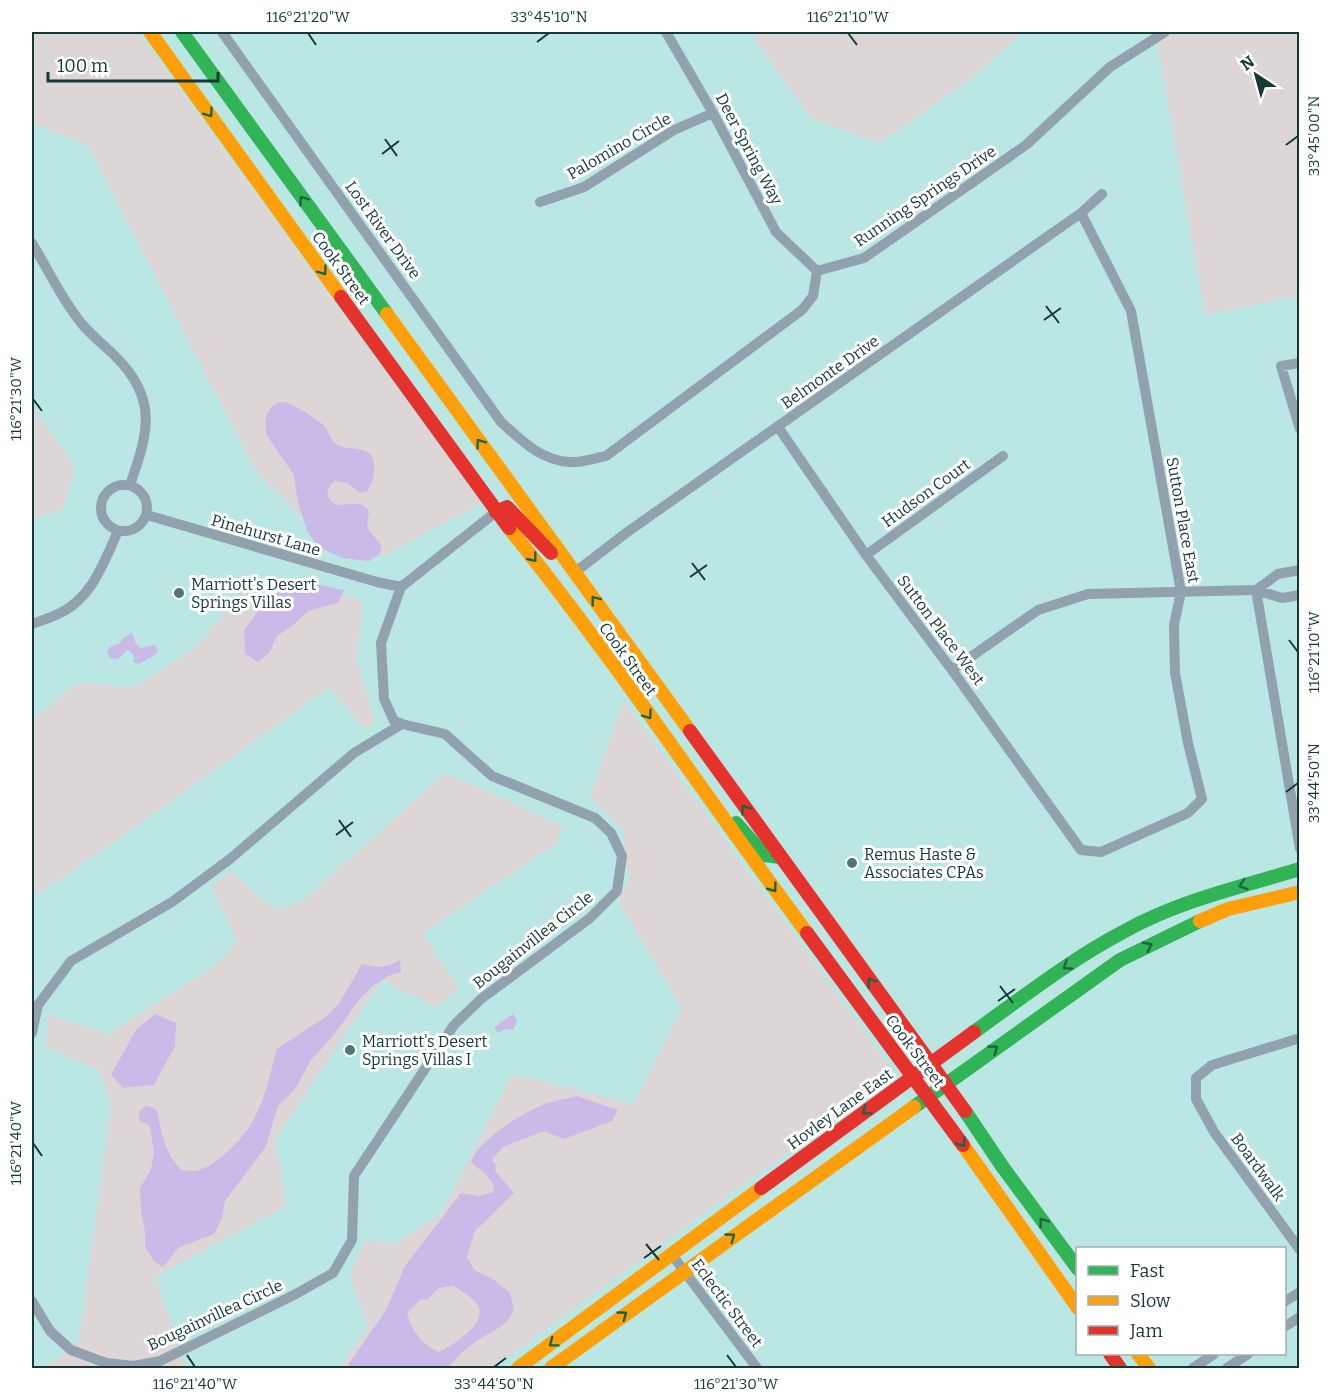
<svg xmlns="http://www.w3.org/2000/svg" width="1331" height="1400" viewBox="0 0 1331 1400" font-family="Bitter,serif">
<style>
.green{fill:#dcd6d7}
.water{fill:#cabae8;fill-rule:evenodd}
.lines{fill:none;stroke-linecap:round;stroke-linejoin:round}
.street{stroke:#91a2ae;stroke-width:10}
.fast{stroke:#30b455;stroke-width:14}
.slow{stroke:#ff9f0a;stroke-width:14}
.jam{stroke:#e5322d;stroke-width:14}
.oneway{stroke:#1f6342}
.ticks{fill:none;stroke:#163837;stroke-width:2}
.poi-dot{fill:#4f7574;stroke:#fff;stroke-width:2}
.labels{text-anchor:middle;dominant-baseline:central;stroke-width:6;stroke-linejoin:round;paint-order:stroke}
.street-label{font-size:16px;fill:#163837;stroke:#fff}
.poi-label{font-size:16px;fill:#163837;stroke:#fff;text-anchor:start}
.neatline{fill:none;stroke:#163837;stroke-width:2}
.ticks-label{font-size:15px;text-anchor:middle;fill:#163837}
</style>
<rect width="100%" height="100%" fill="#bae6e4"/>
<path class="green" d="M32,32H138L481,503L381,557L334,550L255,470L88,145L32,123Z
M752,32H1023L968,81L879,143L811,118L757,44Z
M1172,32H1299V296L1205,315L1157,41Z
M32,405L75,468L63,509L32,520Z
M254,577L362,600L357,660L375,721L364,728L329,687L123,836L32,898V720L79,682L134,688L196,647Z
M623,700L889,1066L880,1085L493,1368H339L369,1327L349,1276L365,1240L395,1244L441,1214L512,1074L634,1104L682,1008L618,901L629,880L622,829L590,798Z
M444,774L476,786L562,826L558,842L422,934L459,988L437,1008L382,980L275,1139L286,1206L155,1277L187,1368H46L79,1341L111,1105L100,1071L45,1047L48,1015L108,1034L213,967L237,942L211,886L231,872L274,909L301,902Z"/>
<path class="water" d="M286,402C294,405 321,421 325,427C329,433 330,439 335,443C344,450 353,447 363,450C380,455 375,481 367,491L360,493L348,483L335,481L330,485L327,494C337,516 352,496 367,508L369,512C364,531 371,531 381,545L380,554L369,561L343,558L318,547L308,532L298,503L294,475L267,436C263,421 267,401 286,402Z
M306,582L344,590L338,603L308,611L292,626L277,636L270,652L258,662L245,654L244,630L265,602L272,595Z
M131,633L133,635L136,644L141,648L153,645L157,647V653C153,657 145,660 139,664L133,662L134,658L132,652L127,650L119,658L115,660L109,657L107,651L110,647L120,643L123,638Z
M400,960L401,972L388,976L373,986L359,1000L333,1036L311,1060L295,1089L278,1106L265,1148L225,1201L222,1218L214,1234L178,1248L163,1267L154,1261L145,1246V1232L141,1212L140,1188L151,1169L154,1153L150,1126L140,1121L139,1112L146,1105L157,1110C161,1133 165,1152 181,1170C185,1170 191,1171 195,1171C214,1168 242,1140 251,1124C265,1101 270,1074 277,1049L327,1016L340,1002L362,964C377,968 386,968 400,960Z
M155,1014L176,1023L175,1046L154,1085L123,1088L111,1075L136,1030Z
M513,1014L517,1021L513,1030L505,1029L498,1033L494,1027Z
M577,1096L618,1110L612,1121L564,1139L544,1131L503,1147L492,1160L496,1164L495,1171L514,1193L475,1231L467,1257L474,1270L493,1279L510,1293L514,1310C503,1330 499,1326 481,1338C468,1346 458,1356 448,1368L425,1366L421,1368H346L386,1310L405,1266L461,1193L479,1196L494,1192C495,1177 480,1171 471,1162C478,1140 520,1115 540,1106C551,1101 566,1099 577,1096ZM453,1286C461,1291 475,1298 479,1308C485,1325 452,1346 439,1352C421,1343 413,1333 407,1313L420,1300L428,1299L439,1288Z"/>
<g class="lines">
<path class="street" d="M222,32L501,422C521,440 540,460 569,462C581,463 595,458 606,456L802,310L813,296L817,271L864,258L1026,145L1110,67L1165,32
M666,32L713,113L776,232L817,271
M540,202L584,187L674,130L713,113
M32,243C48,269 62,300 82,324C92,336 104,345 115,356C159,399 148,433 130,485
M1300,363L1281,366L1300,429
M778,427L866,555L952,670L1081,850L1101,852L1188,813L1202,799L1188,743L1175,673L1174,625L1181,592L1131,311L1081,213
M101 508a23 23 0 1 1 46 0a23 23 0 1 1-46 0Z
M147,515L377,582L401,587L496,512
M866,555L1003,456
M1300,570L1278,574L1256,590L1282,598L1300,595
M574,573L626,533L1081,213L1102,194
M401,587L381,643L384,699L394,721L402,724
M32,624C40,621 50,618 58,614C92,599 104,562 118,531
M952,670L1038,610L1088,594L1256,590L1300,849
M32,1033L38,1005L71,961L172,902L230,859L354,753L402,724L445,734L492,776L595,818L611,833L622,856L617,891L590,918L481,999L454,1025L354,1176L352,1240L333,1273L294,1295L160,1361L134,1366L106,1363L71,1350L50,1331L32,1301
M1300,1038L1212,1065L1196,1078V1099L1214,1132L1300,1250
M672,1255L757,1368
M1284,1302L1300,1292
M1284,1327L1300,1317
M1193,1368L1214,1354
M1227,1368L1248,1354"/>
<path class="fast" d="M182,32L387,314
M736,823L764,855L780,857
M974,1032C1023,997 1070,960 1123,932C1178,901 1240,887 1300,869
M914,1107L1120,960L1200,921
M965,1111L1002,1166L1078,1269"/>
<path class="slow" d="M150,32L341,297
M387,314L690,731
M509,528C614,658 707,799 807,933
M1200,921L1228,909L1300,892
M963,1145L1078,1308
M1138,1354L1149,1368
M518,1368L761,1188
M551,1368L914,1107"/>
<path class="jam" d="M341,297L509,528
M496,512L507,507L551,553
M690,731L965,1111
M807,933L963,1145
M761,1188L974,1032
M1110,1354L1120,1368"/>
</g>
<defs><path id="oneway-chevron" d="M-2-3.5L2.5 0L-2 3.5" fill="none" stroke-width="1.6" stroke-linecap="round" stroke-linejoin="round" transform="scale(1.5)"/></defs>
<g class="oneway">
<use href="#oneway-chevron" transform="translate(209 113) rotate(54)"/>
<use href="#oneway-chevron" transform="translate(303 200) rotate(-126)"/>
<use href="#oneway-chevron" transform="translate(323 271) rotate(54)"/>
<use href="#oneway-chevron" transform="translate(480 443) rotate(-126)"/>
<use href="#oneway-chevron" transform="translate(533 558) rotate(51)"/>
<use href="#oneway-chevron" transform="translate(595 600) rotate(-128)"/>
<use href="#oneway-chevron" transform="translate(648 715) rotate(54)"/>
<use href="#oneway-chevron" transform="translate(745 809) rotate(-126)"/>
<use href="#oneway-chevron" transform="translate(1243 885) rotate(163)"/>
<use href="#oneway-chevron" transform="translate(773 888) rotate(53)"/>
<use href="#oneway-chevron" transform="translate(1148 946) rotate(-27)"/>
<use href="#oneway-chevron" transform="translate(1067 966) rotate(147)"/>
<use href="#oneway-chevron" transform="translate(871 982) rotate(-126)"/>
<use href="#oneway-chevron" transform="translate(994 1049) rotate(-36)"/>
<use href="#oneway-chevron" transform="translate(866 1111) rotate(143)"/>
<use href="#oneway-chevron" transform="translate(962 1143) rotate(55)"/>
<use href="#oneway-chevron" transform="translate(1043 1222) rotate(-126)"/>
<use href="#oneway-chevron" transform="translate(731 1237) rotate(-36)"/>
<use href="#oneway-chevron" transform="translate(623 1315) rotate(-36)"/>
<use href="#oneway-chevron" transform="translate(553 1343) rotate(143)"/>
</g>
<path class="ticks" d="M308,33L316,45M848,33L857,45M537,42L549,33M385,139L397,156M1286,145L1298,136M382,154L399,141M1046,306L1059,323M1044,320L1061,308M33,399L42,411M692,563L705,580M690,577L707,565M1289,640L1298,652M1286,792L1298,783M339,820L351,837M336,835L353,822M1000,986L1013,1003M998,1001L1015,989M33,1143L42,1156M646,1244L659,1260M644,1258L661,1246M187,1355L195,1367M727,1355L736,1367M494,1367L506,1358"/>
<g class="poi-dot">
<circle cx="179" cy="593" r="6"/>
<circle cx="852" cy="863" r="6"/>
<circle cx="350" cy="1050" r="6"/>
</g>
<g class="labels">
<g class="street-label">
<text transform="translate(619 146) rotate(-30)">Palomino Circle</text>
<text transform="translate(749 149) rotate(62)">Deer Spring Way</text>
<text transform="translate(925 196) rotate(-34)">Running Springs Drive</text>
<text transform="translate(383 230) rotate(54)">Lost River Drive</text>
<text transform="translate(341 268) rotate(54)">Cook Street</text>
<text transform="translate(830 372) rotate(-35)">Belmonte Drive</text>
<text transform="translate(926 493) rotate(-36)">Hudson Court</text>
<text transform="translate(1183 520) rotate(80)">Sutton Place East</text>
<text transform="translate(266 535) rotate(16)">Pinehurst Lane</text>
<text transform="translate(941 630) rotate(53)">Sutton Place West</text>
<text transform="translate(628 659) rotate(54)">Cook Street</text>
<text transform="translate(533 940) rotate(-38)">Bougainvillea Circle</text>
<text transform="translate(915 1051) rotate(53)">Cook Street</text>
<text transform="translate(840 1109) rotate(-36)">Hovley Lane East</text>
<text transform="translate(1258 1167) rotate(54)">Boardwalk</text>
<text transform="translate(727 1303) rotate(53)">Eclectic Street</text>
<text transform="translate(215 1315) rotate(-25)">Bougainvillea Circle</text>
</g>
<g class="poi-label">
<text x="191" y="584">Marriott's Desert<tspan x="191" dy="18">Springs Villas</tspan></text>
<text x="864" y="854">Remus Haste &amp;<tspan x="864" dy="18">Associates CPAs</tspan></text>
<text x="362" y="1041">Marriott's Desert<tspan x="362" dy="18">Springs Villas I</tspan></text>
</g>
</g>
<rect width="1331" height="1400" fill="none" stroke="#ffffff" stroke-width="66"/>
<rect x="1076" y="1247" width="210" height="108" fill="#ffffff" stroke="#a2afaf" stroke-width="1.5"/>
<rect x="1088" y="1266" width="30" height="9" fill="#30b455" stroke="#a2afaf" stroke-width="1.5"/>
<text x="1130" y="1277" font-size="18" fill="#163837">Fast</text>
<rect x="1088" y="1296" width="30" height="9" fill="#ff9f0a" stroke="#a2afaf" stroke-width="1.5"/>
<text x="1130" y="1307" font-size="18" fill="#163837">Slow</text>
<rect x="1088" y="1326" width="30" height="9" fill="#e5322d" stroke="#a2afaf" stroke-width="1.5"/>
<text x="1130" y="1337" font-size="18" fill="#163837">Jam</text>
<g transform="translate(1256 75) rotate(324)" stroke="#ffffff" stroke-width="4.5" paint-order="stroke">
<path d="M0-4.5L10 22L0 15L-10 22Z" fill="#163837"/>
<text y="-9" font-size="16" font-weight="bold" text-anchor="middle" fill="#163837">N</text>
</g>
<path d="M48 72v9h170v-9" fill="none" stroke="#163837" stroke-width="3"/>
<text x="57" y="72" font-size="18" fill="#163837" stroke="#ffffff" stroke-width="4.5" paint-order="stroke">100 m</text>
<rect x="33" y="33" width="1265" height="1334" class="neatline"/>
<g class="ticks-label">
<text x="308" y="22">116°21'20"W</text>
<text x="549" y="22">33°45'10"N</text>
<text x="848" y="22">116°21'10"W</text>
<text transform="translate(1314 136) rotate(-90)" y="5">33°45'00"N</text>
<text transform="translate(16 399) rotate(-90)" y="5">116°21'30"W</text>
<text transform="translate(1314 652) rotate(-90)" y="5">116°21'10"W</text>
<text transform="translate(1314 783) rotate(-90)" y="5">33°44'50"N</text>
<text transform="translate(16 1143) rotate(-90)" y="5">116°21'40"W</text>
<text x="195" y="1389">116°21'40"W</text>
<text x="494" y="1389">33°44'50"N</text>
<text x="736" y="1389">116°21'30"W</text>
</g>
</svg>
